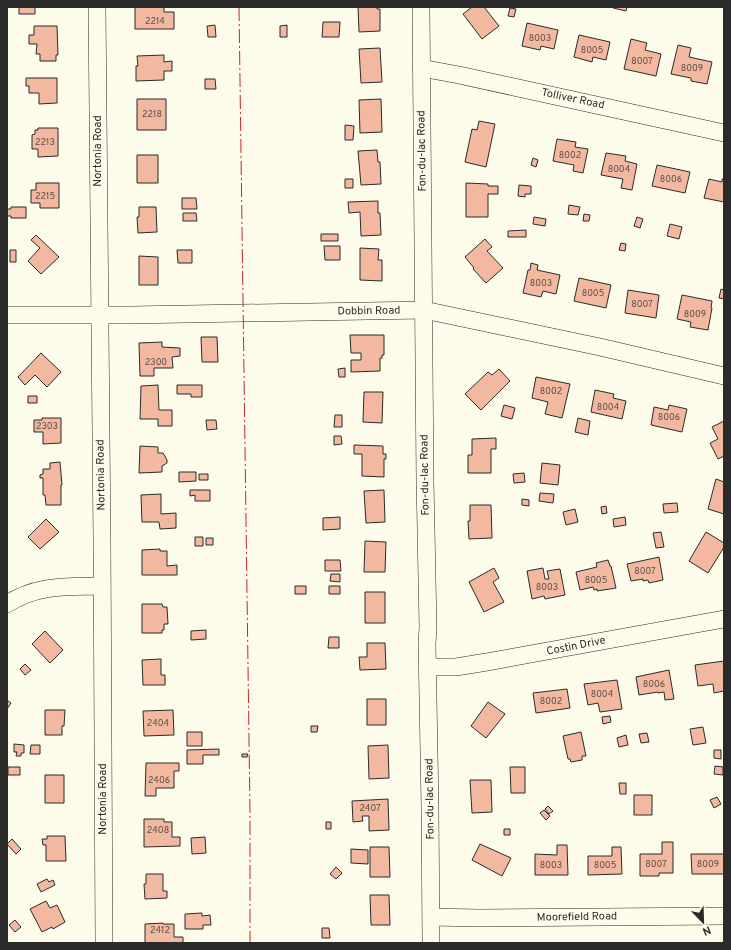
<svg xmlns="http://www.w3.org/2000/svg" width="731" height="950" viewBox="0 0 731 950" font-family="Overpass,sans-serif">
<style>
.building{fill:#f2b8a0;stroke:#2b2b2b}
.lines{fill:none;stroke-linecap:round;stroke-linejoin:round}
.minor-casing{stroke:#2b2b2b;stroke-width:18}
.minor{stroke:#fdfbea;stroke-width:17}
.power{stroke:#c62828;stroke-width:1;stroke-dasharray:14 3 2 3;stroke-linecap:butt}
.labels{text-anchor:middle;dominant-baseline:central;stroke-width:3;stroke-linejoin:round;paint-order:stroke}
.number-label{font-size:9px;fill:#5d4e48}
.street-label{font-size:11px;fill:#2b2b2b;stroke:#fdfbea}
</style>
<rect width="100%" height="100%" fill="#fdfbea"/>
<path class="building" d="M19,7H35V14H19Z
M135,7H164V12H174V29H135Z
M358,7H377V9H380V31L359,32Z
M472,7H484L499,26L482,39L463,14Z
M613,7H627L626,11L613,8Z
M510,8L516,9L514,17L508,16Z
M323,22H340L339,37H322Z
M527,23L558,30L554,49L541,46L540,50L522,46Z
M215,25L216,37H208L207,26Z
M287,25V37H280V26Z
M34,26H57L58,55H56V61H40V54H36L37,44H29V35H34Z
M579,35L610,42L606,60L593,57L592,62L574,57Z
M631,39L647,43L645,50L661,54L656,76L624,69Z
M678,45L691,48L689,57L712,62L707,84L691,81V78L671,74Z
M380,48L382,82L361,83L359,49Z
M164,55V62L172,61V71H164V80L136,81V66H138L137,56Z
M26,78H57V103L39,104V93H29V86H26Z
M205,79H215L216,89H205Z
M137,99H166V130H137Z
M381,99L382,132L360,133L359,100Z
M479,121L495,124L486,167L465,162L472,129L477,130Z
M345,125L354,126L353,140H345Z
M38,128H58V156L38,157V149H32V135L35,134V130H38Z
M557,139L576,142L575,147L588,149L583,173L573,171L574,165L553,161Z
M377,150L378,162H380L381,184L361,185L358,151Z
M606,153L626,156L625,161L637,164L632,190L621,188L623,179L601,175Z
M137,155H158V183H137Z
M533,158L538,160L536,167L531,165Z
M657,165L690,172L685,193L652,186Z
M345,179H353V188H345Z
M709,179L722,182V179H724V202L704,198Z
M36,183H59V208H40V203H31V190H36Z
M466,183L488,184V186H498V194H488V217H466Z
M519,185L531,186V194H525V197L518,196Z
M182,198H196L197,209H182Z
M378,201V213H380L381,235L361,236L360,212L349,213L348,202Z
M569,205L580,207L578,215L568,214Z
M11,207H26V218H11V216H7V209H11Z
M139,207H156L157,232L138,233L137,217H139Z
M183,213H196L197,221H183Z
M584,214L590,215L589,221H583Z
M534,217L546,219L545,226L533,224Z
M637,217L643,219L640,228L634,226Z
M670,224L682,227L679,239L667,236Z
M526,230V237H508V231Z
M321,234H338V241H321Z
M36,235L59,257L41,274L28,261L40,248L31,240Z
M485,239L492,247L487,251L503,268L486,283L473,269L474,268L465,257Z
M621,243L626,244L625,251L619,250Z
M324,246H340V260H325Z
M360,248L379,249L378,260H382V281L360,280Z
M10,250H16V262H10Z
M177,250H192V263H178Z
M139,256L158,257V285H139Z
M531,263L538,265L537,270L560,275L556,294L543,291L541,297L523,293L528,270H530Z
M579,278L611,285L606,308L574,301Z
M721,289L724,290V299L719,298Z
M628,290L659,295L656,318L625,313Z
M682,295L712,301L711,308H712L708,330L690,327L691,322L677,319Z
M350,335H384V355H382V358H380V371L351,372V360H361V353H351Z
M201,337H217L218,362H202Z
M162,342V347L180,348V356L172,357L173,368H154V376H140L139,343Z
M41,353L61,372L47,387L35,375L25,385L18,377Z
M345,368V377H339L338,369Z
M499,369L510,381L481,410L465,394L488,372L492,375Z
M536,377L570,384L562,418L545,414L548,402L532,398Z
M158,385L159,410H172V426H158V419H140L141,386Z
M177,385H202V397H191V394H177Z
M595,390L614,394L613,398L626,401L622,419L591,412Z
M364,392H383L382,423L363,422Z
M28,396H37V403H28Z
M504,405L515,408L512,419L501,416Z
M669,405L687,409L682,432L651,425L654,407L668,410Z
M335,415H342V427H334Z
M42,418H61V443L43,444V432H34V420H42Z
M578,418L590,421L588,435L575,432Z
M206,420H216L217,429L207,430Z
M724,421V456L718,459L710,443L718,439L712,427Z
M334,436H341L342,444L334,445Z
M496,438V449H491V473H468V455H472V439Z
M354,445L383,446V454H386V459H384V477L362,476V454H354Z
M140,446L158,447V453H163L167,460V463L162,466V472L139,473Z
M60,462L62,485H61V505H46L45,495H43V478H40V475L43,474V469H50V463Z
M542,463L560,465L558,485L540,483Z
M179,472H196V481L179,482Z
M524,473L525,482L514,483L513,474Z
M199,474H208V480H199Z
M716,479L724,482V514L708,509Z
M190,490H210V501H195V495L190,496Z
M384,490L385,522L366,523L364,491Z
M540,493L554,494L553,503L539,501Z
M161,494V514L176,513V528L160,529L159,522H142L141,495Z
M522,499L529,500V506L522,505Z
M677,503L678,512L664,513L663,504Z
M470,505H491L492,538L469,539L468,521H470Z
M606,506L607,513L602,514L601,507Z
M575,509L578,522L566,525L563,512Z
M340,517V529L323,530V518Z
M625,517L626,525L614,527L613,519Z
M46,519L59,532L40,549L28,537Z
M661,532L664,547L656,548L653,533Z
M706,532L724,543V547L708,573L689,561Z
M195,537H203V546H195Z
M206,538H213V545H206Z
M365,541L386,542L385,572H364Z
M160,549V551H167V566L177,565V575H142V550Z
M659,557L663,580L649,583L648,580L643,581V579L631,581L627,564Z
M325,560H340L341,571H325Z
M608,560L610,566H611L616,588L597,591V589L594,590L593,587L580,590L576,572L597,567L596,563Z
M494,568L499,578L493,582L504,602L484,612L469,582Z
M543,568L545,579H549L547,571L560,569L565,595L545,599L544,596L532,599L527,571Z
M331,574H340V582L330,581Z
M295,586H306V594H295Z
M329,586H340V594H329Z
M365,592H385V623H365Z
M142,604H162L163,607H167L168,624H164V630H162V633H142Z
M206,630V639L191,640V631Z
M45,631L63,650L50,663L32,644Z
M329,637H339V648H328Z
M367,643H385L386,669L360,670L359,657H367Z
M161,659V675H165V685H143L142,660Z
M724,661V691L714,693L713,684L698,686L695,665Z
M25,664L31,670L25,675L20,669Z
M669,670L674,699L665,700L664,692L658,693V692L639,695L636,677Z
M617,680L622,709L600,712L598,703L588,705L584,684Z
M567,689L570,708L536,713L533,693Z
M367,699H386V725H367Z
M7,700L11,703L7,709Z
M488,702L505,714L486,738L471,726Z
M45,710H65L64,726H62V735H45Z
M173,710L174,735L144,736L143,711Z
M610,716L611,722L603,724L602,717Z
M311,726H318L317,732H311Z
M703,727L706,743L693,745L690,729Z
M187,732H202V746H187Z
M581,732L586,756H582V760L571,762L570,759H568L563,736Z
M647,733L649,742L641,743L639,734Z
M626,735L628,745L619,747L617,738Z
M14,744L24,745V753H21V756H16L17,752H14Z
M31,745H40V754H30Z
M388,745L389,778L369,779L368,746Z
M219,749V755H203V764H187V750Z
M714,750H721V759L714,758Z
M242,754H248L247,757H242Z
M146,763H179V771H174V788H156V796H145Z
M715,766L723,767V775L714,774Z
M8,767H20V775H8Z
M510,767H525V793H511Z
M45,775H64V803H45Z
M470,780H491L492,812L472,813Z
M619,783H626V794H620Z
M634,795H652V815H634Z
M717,797L721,804L714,808L710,800Z
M388,799L389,830L369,831V816H362L363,821L353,822L352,801Z
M548,806L553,811L549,814L545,809Z
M544,810L550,816L546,820L540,813Z
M144,819H164V822H172V837H180V846L144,847Z
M326,822H331V829H326Z
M504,829H510V835H504Z
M47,836H65L66,861H46V845H43L42,839H47Z
M205,837L206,853L192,854L191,838Z
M12,839L21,849L16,854L7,844Z
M662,842H673V873H659V876H640V854H662Z
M480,844L511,858L502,876L472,860Z
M557,845H567L568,875H535V854L557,855Z
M370,847H389L390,877H370Z
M612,847H621L622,874L588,875V856H612Z
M351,849L368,850V864L351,863Z
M691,854H724V874H692Z
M336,867L342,873L336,879L330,874Z
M146,874H163V891H167V898L145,899L144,884H146Z
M47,879L49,882L53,880L55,885L41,892L37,884Z
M370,895H389L390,925H371Z
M46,901L50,908L57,905L65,922L53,929L52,927L42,932L30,909Z
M202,913V916L210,915L211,925H203V929H185V914Z
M15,920L21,927L15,932L9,925Z
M163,923V924H174V937H183V943H145V924Z
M322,928H329L330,938H322Z"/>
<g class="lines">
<g class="minor-casing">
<path id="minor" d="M97,7L102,541L104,943
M421,7L425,480L428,627L427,644L430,807L431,943
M421,68L459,75L724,133
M7,315H131L424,310L600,347L724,376
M7,604C38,584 67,587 102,586
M428,667H456L487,662L724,619
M431,917L479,918L724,916"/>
</g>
<use href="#minor" class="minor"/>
<path class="power" d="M239,7L250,812V943"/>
</g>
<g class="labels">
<g class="number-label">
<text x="155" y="21">2214</text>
<text x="540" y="38">8003</text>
<text x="592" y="50">8005</text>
<text x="642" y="61">8007</text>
<text x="692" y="68">8009</text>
<text x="152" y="114">2218</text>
<text x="45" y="142">2213</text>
<text x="570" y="155">8002</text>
<text x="619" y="169">8004</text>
<text x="671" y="179">8006</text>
<text x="45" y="196">2215</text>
<text x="541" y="283">8003</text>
<text x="593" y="293">8005</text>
<text x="642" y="304">8007</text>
<text x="695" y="314">8009</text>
<text x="156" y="362">2300</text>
<text x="551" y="391">8002</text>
<text x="608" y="407">8004</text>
<text x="669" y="417">8006</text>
<text x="47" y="426">2303</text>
<text x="645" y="571">8007</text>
<text x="596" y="580">8005</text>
<text x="547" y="587">8003</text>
<text x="654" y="684">8006</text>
<text x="602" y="694">8004</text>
<text x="551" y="701">8002</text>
<text x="158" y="723">2404</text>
<text x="159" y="780">2406</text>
<text x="370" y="808">2407</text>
<text x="158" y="830">2408</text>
<text x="656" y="864">8007</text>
<text x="708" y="864">8009</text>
<text x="551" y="865">8003</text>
<text x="605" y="865">8005</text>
<text x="160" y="930">2412</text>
</g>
<g class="street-label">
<text transform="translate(573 99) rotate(12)">Tolliver Road</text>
<text transform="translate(98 151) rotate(-90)">Nortonia Road</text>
<text transform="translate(422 151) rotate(-91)">Fon-du-lac Road</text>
<text transform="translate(369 311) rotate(-1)">Dobbin Road</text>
<text transform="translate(101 475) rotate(-91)">Nortonia Road</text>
<text transform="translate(425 475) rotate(-91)">Fon-du-lac Road</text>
<text transform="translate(576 646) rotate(-11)">Costin Drive</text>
<text transform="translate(103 799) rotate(-90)">Nortonia Road</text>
<text transform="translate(430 799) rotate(-91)">Fon-du-lac Road</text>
<text transform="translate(577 917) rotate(-1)">Moorefield Road</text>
</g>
</g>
<rect width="731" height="950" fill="none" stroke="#2b2b2b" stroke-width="16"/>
<g transform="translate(703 922) rotate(157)" stroke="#fdfbea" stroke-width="3" paint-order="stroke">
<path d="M0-3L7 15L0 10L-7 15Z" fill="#2b2b2b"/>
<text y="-6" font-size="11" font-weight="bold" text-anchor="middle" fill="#2b2b2b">N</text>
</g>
</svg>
